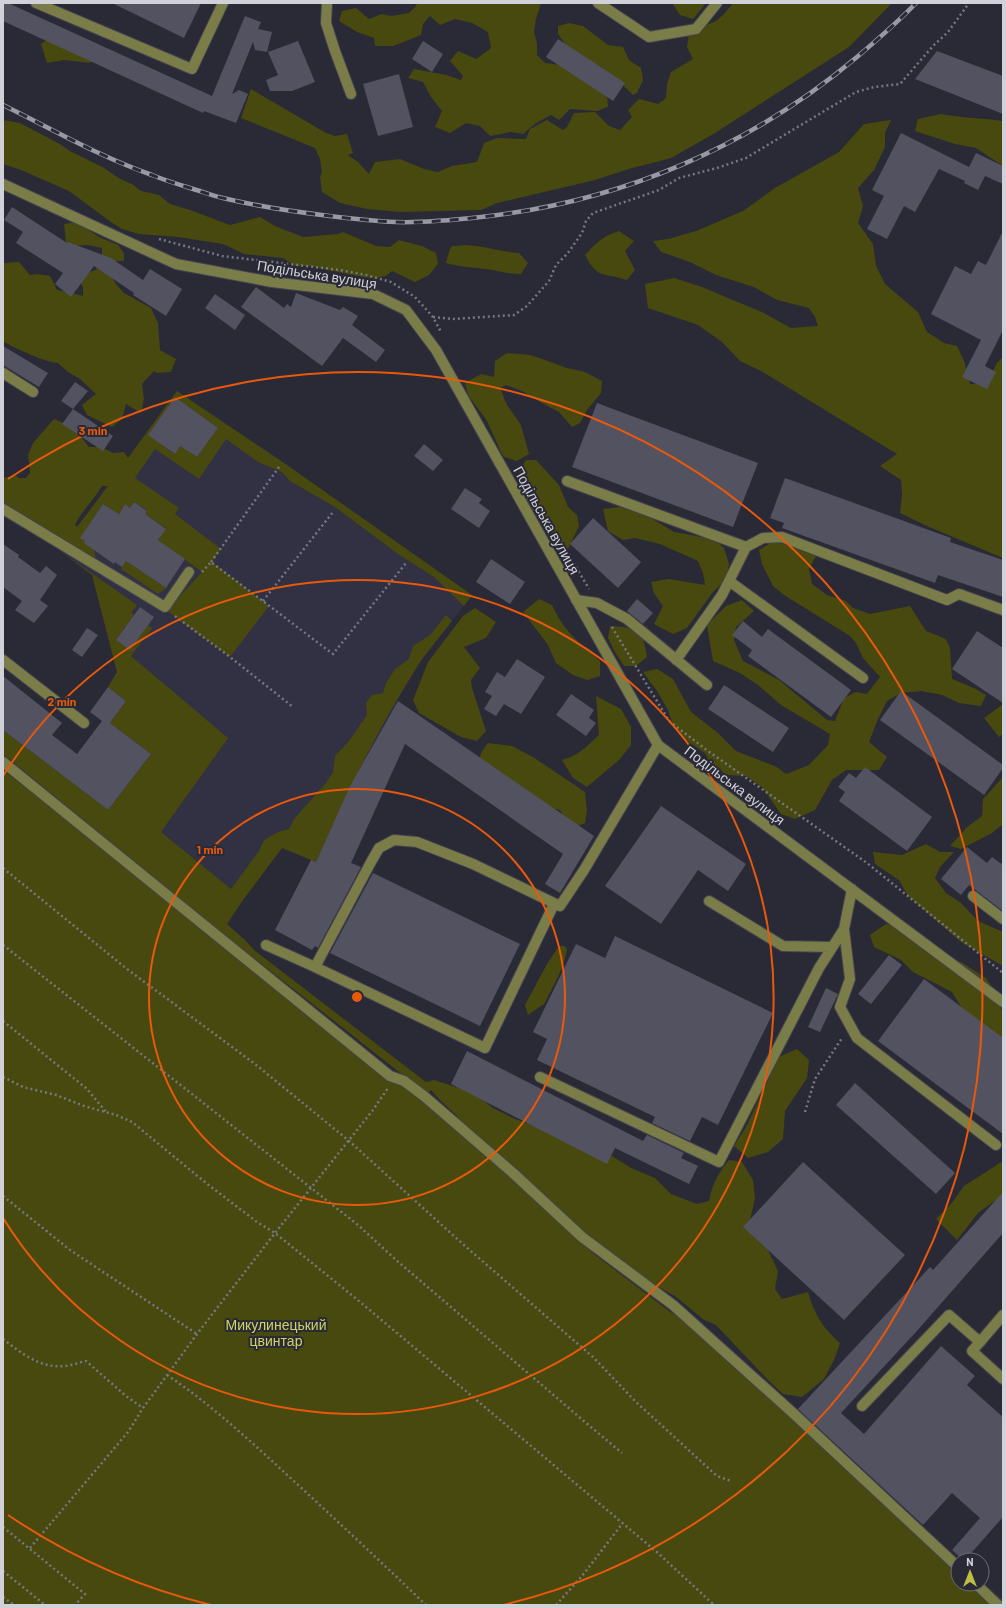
<svg xmlns="http://www.w3.org/2000/svg" width="1006" height="1608" viewBox="0 0 1006 1608" font-family="Barlow,sans-serif">
<style>
.built{fill:#323043}
.green{fill:#48490e;fill-rule:evenodd}
.building{fill:#535260}
.lines{fill:none;stroke-linecap:round;stroke-linejoin:round}
.minor-casing{stroke:#454450;stroke-width:12}
.path{stroke:#777781;stroke-width:2.5;stroke-dasharray:2 3;stroke-linecap:butt}
.minor{stroke:#7b7d48;stroke-width:10}
.rail-casing{stroke:#9a99a3;stroke-width:4.5}
.rail{stroke:#2a2936;stroke-width:3;stroke-dasharray:9;stroke-linecap:butt}
.ring{fill:none;stroke:#e8590c;stroke-width:2}
.labels{text-anchor:middle;dominant-baseline:central;stroke-width:4;stroke-linejoin:round;paint-order:stroke}
.street-label{font-size:14px;fill:#d1d1d9;stroke:#2a2936}
.park-label{font-size:14px;fill:#d0d563;stroke:#2a2936}
.centre{fill:#e8590c;stroke:#2a2936;stroke-width:2}
.ring-label{font-size:12px;text-anchor:middle;font-weight:bold;fill:#e8590c;stroke:#2a2936;stroke-width:4;stroke-linejoin:round;paint-order:stroke}
</style>
<rect width="100%" height="100%" fill="#2a2936"/>
<path class="built" d="M177,391L284,463L472,595L417,666L350,786L316,862L282,848L243,900L118,797L151,754L110,723L126,701L108,687L117,672L92,575L60,551Z"/>
<path class="green" d="M417,3H541L536,19L534,32L537,43V55L545,63L561,65L607,94L608,107L597,111L570,109L559,120L551,115L536,123L523,134L511,132L490,136L480,126L466,123L450,133L435,127L442,111L431,97L423,82L408,78L414,69L446,75L461,80L463,76L450,61L458,51L476,59L491,48L488,32L472,23L455,19L440,25L430,16L423,24L421,35L393,46H375L374,38L357,32L339,21L342,11L356,8L369,19L382,14L392,16L409,13L416,6Z
M672,3H706L693,19L680,15Z
M733,3H892L849,47L715,133L671,158L660,161L632,168L595,180L497,203L481,210L400,212L367,209L340,203L322,192L320,177L322,172L320,159L315,148L241,118L251,89L326,133L335,136L347,134L353,153L348,155L358,162L369,174L375,162L400,159L424,169L438,172L452,166L477,162L484,143L497,138L526,139L530,129L547,120L563,130L567,127L574,113L595,112L609,126L620,130L632,117L628,110L639,99L658,104L666,98L667,84L671,72L693,59L687,47L690,28C716,23 716,24 733,3Z
M569,23L583,26L608,45L623,47L629,60L641,68L643,80L637,93L633,95L623,85L568,48L558,34V26Z
M45,41H54L88,52L91,63L64,60L47,63L41,44Z
M941,114C962,118 982,118 1003,121V166L976,148L955,144L915,131L918,119Z
M3,120L20,123L58,143L70,151L104,168L120,179L132,184L141,191L159,195L170,204L190,210L230,225L260,217L275,226L303,237L338,234L343,232L376,246L390,247L399,240L422,246L436,253L438,264L429,275L415,282L392,271L386,276L375,278L363,277L309,266H295L283,258L244,254L223,244L178,237L139,234L122,229L111,222L69,191L21,170L3,164Z
M891,120L885,133V147L874,170L858,188L863,206L858,223L873,244L876,266L885,284L918,312L927,332L944,343L957,346L964,361L970,384L987,383L997,363L1003,357V558L927,526L900,513L902,495L901,480L880,466L897,454L761,371L740,361L722,342L698,325L648,308L645,284L674,278L702,287L728,298L762,312L791,328L818,326L815,317L809,308L777,300L754,287L716,275L690,262L661,252L653,241L668,239L696,231L743,211L775,188L839,152L864,124Z
M76,222L99,237L118,245L124,253V261H116L105,267L116,284L124,293L151,308L158,323L160,350L176,359L171,372L157,373L154,371L142,384L144,399L141,413L126,404L122,419L112,427L87,415L82,405L96,394L80,379L68,372L58,363C47,363 14,348 3,341V263L19,262L30,275L37,274L50,276L57,290L68,292L83,296V287L76,276L96,270L102,255V248L88,245L70,246L66,243L64,224Z
M619,231L634,241L625,251L635,270L627,280C603,272 598,280 585,255C597,242 603,236 619,231Z
M466,245C484,246 501,252 519,253L528,263L521,274C506,274 492,269 477,268C466,267 457,266 446,263L450,249L452,246Z
M507,353L530,355L545,360L567,368L585,372L602,381L601,393L587,410L580,423L572,427L559,412L542,403L522,391L506,385L500,388L507,405L521,425L529,454L517,461L504,457L501,452L487,421L468,395L465,383L481,374L494,377L495,361Z
M177,391L284,463L472,595L464,606L434,577L398,554L335,507L290,481L282,472L258,462L226,439L199,479L155,449L135,478L179,508L175,514L221,549L212,562L269,606L230,657L171,614L165,607L171,606L202,572L158,540L166,528L145,514L147,510L134,502L130,508L125,504L119,514L103,504L83,534L93,546L97,563L17,513L3,502V478L15,475L19,478H26L30,473L28,455L33,443L54,419L73,427L89,447H101L113,453L124,452L128,458ZM175,397L218,428L197,457L180,446L174,454L162,445L167,437L154,427ZM102,486H108L77,527L75,525C82,510 94,500 102,486Z
M526,460H536L559,485L568,507L577,515L579,526L569,547L563,553L554,546L546,532L545,521L541,516L532,512L520,484L519,472Z
M620,507L651,518L674,532L713,539L724,548L729,564L726,579L713,592L687,628L673,634L654,624L663,606L654,593L651,582L669,579L705,585L703,573L698,561L660,544L635,538L623,540L608,531L603,509Z
M772,542L793,545L816,556L809,569L812,584L827,595L846,601L853,608L870,614L910,606L926,631L946,639L950,648L952,679L974,688L986,695L981,706L959,703L942,695L922,691L901,693L887,701L878,719L869,742L887,757L879,770H846L832,780L815,810L795,819L781,814L762,787L746,776L727,775L711,764L705,753L684,739L674,728L668,710L657,691L643,672L657,669L673,679L691,712L718,733L736,751L777,767L786,774L809,765L828,745L830,734L781,705L758,685L740,673L713,661L707,625L726,606L742,600L754,611L736,627L734,640L743,661L779,680L827,720L835,721L844,698L856,692L867,694L880,677L863,658L856,643L850,636L784,595L773,586L762,564L759,550Z
M60,551L137,605L131,613L134,615L116,640L130,650L148,625L152,628L131,656L228,738L161,832L231,889L259,851L264,840L278,832L289,829L294,819L326,783L333,772L335,756L349,741L367,715L366,703L372,695L383,693L386,683L395,669L409,659L413,646L430,635L446,615L452,621C440,637 427,651 417,667C377,729 346,796 316,862L282,848L243,900L227,924L245,940L254,950L426,1082L434,1080L474,1093L493,1108L515,1119L601,1149L631,1168L655,1178L671,1194L697,1204L709,1201C713,1182 718,1174 729,1160L742,1162L753,1180L755,1198L748,1230L767,1248L778,1271L775,1289L782,1299L808,1292C815,1315 822,1327 840,1343L834,1360L824,1379L802,1397L783,1394L767,1379L716,1325L704,1320L675,1296L626,1269L615,1256L583,1231L475,1137L457,1116L440,1100L431,1090L427,1094L221,932L3,754V730L108,810L151,754L110,723L126,701L108,687L117,672L92,575Z
M126,561L166,588L158,594L121,569Z
M539,599L552,605C563,630 580,644 600,661V676L587,680L573,675L556,663L548,645L523,612Z
M475,608L496,622L486,638L464,647L480,668L471,680L472,688L486,731L477,741L461,737L419,713L413,700L428,662L463,616Z
M610,626C635,627 644,630 647,657L636,666H624L615,652L608,638Z
M596,696L621,709L631,727V745L619,760L587,787L573,778L562,760C578,756 587,746 599,735Z
M1003,704V734L999,737L984,718Z
M488,743L512,746L533,757L585,792L587,811L585,823L570,829L560,810L541,807L477,766L482,751Z
M3,770L90,838L390,1082H399L448,1122L522,1186L564,1228L594,1254L669,1311L728,1349L958,1560V1584H982V1582L1003,1601V1605H3Z
M1003,777V824L992,833L961,849L950,846L967,827L982,816L983,799Z
M926,844L940,852H954L940,867L935,878L946,893L961,903L978,921L1003,932V966L961,942L908,896L899,880L875,864L873,852L902,855Z
M886,924L907,927L929,949L961,962L986,978L996,993L1003,1014V1041L963,1010L952,992L913,972L901,960L874,947L870,935Z
M559,946H565L567,950L563,966L555,983L544,1004L528,1015L525,1005L547,964Z
M797,1049L809,1060L807,1078L785,1111L783,1139L768,1152L748,1158L734,1146L746,1127L779,1057Z
M1003,1161V1195L978,1213L957,1240L936,1219L951,1204L964,1186Z"/>
<path class="building" d="M3,3H8L212,96L245,16L261,22L258,29L272,32L267,52L255,50L253,42L232,94L239,90L248,94L236,123L204,111L203,113L3,21Z
M112,3H201L184,38Z
M558,39L625,83L613,101L546,57Z
M298,41L315,82L292,91H270L266,80L278,75L268,52Z
M423,41L443,54L432,72L412,59Z
M937,51L1003,76V114L915,79Z
M399,74L413,127L378,136L363,84Z
M901,133L969,167L976,153L1003,166V184L985,176L978,190L964,183L965,181L939,169L915,212L904,206L887,239L867,229L884,196L872,190Z
M12,207L67,243L68,242L111,258L143,280L150,269L182,289L166,316L133,295L134,293L94,266L71,297L55,284L63,273L16,243L23,232L4,220Z
M1003,231V330L985,366L996,372L987,389L962,377L981,340L931,314L955,266L971,274L978,261L986,265Z
M256,287L284,308L287,304L291,307L296,293L340,310L343,307L358,316L352,325L385,350L376,362L343,338L322,366L241,307Z
M215,294L245,315L235,330L205,308Z
M3,346L48,373L39,387L3,365Z
M75,382L88,391L73,409L61,401Z
M175,397L218,428L197,457L180,446L175,454L148,435Z
M597,403L758,463L733,527L572,467Z
M73,409L113,436L103,451L62,424Z
M424,444L443,460L433,471L414,456Z
M785,478L951,538L950,542L1003,560V597L938,575L935,583L782,528L784,523L770,518Z
M465,488L482,499L479,503L490,511L479,528L451,509Z
M134,502L147,511L145,514L166,529L158,540L185,559L166,588L126,561L122,567L115,562L114,564L84,543L85,541L80,538L103,504L119,514L125,504L130,508Z
M593,518L641,562L618,588L570,544Z
M3,544L19,555L18,557L40,573L46,566L57,575L40,600L48,606L34,623L15,610L22,601L3,587Z
M491,559L525,582L510,604L476,582Z
M637,599L653,613L643,624L627,611Z
M140,607L154,617L130,650L116,640Z
M743,621L762,637L768,629L851,690L831,717L748,656L752,650L732,635Z
M87,628L98,635L82,657L72,650Z
M977,631L1003,648V703L952,669Z
M517,659L545,677L521,714L504,704L496,716L484,709L492,696L485,692L497,672L505,677Z
M3,676L62,723L52,735L77,754L102,721L90,712L108,687L126,701L110,723L151,754L108,810L3,730Z
M724,685L789,728L773,752L708,709Z
M901,691L1003,765V768L984,795L880,720Z
M571,694L594,710L589,718L596,723L586,736L556,715Z
M398,701L594,836L560,893L545,884L563,854L405,744L351,863L361,867L318,948L315,946L312,950L275,930L311,860L316,862L350,786Z
M865,767L932,817L907,851L839,801L845,792L838,787L849,773L856,778Z
M661,806L746,864L728,891L698,870L661,924L605,886Z
M967,847L987,863L992,857L1003,865V911L969,885L961,895L941,879Z
M373,873L520,944L480,1026L330,953Z
M615,936L773,1013L718,1125L702,1117L690,1141L652,1123L655,1117L537,1060L547,1039L533,1032L576,944L605,958Z
M889,955L902,965L871,1004L858,994Z
M924,979L1003,1038V1134L878,1041Z
M826,988L838,994L820,1032L808,1027Z
M467,1051L643,1141L647,1135L684,1153L681,1158L698,1166L689,1184L615,1148L607,1164L451,1084Z
M855,1083L955,1173L936,1194L836,1105Z
M803,1162L905,1255L844,1320L743,1227Z
M1003,1192V1233L916,1332L841,1413L864,1434L941,1346L975,1376L967,1385L1003,1417V1517L965,1560H963L952,1550L980,1518L952,1493L923,1525L798,1409L930,1267L933,1270Z"/>
<g class="lines">
<g class="minor-casing">
<path id="minor" d="M36,3L192,69L223,3
M327,3L326,23L335,51L351,94
M598,3L649,37L696,29L717,3
M3,184L176,264L272,282L373,294L406,310L436,350L658,745L1003,1002
M3,373L33,392
M567,481L746,547L722,595L676,660
M3,509L165,607L189,572
M746,547L763,538L782,537L947,600L959,594L1003,610
M729,581L863,678
M576,600L597,603L627,619L707,685
M3,660L84,723
M3,762L390,1076L404,1081L424,1096L513,1173L582,1237L673,1305L793,1413L958,1567
M973,896L1003,919
M709,901L783,946L832,947
M844,929L850,979L840,1007L857,1038L996,1145
M266,945L315,967L371,862L379,848L394,840L417,842L473,864L560,906L584,870L658,745
M315,967L485,1048L554,904
M540,1077L719,1162L819,968L844,929L852,889
M980,1342L972,1351L1003,1379
M862,1406L949,1315L980,1342L1003,1315
M976,1584L998,1605"/>
</g>
<path class="path" d="M159,239L222,256L340,270L366,275L391,282L415,297L433,317L441,332
M433,317L453,319L514,315L527,306L549,281L556,265L568,253L582,233L586,221L593,213L659,190L679,178L717,168L746,158L856,92L874,87L900,84L933,46L948,32L969,3
M561,541L589,589
M211,562L279,467
M202,572L211,562L333,654L406,563
M263,601L333,512
M175,616L230,657L293,707
M612,627L669,721L708,751L867,863L1003,973
M3,868L127,969L255,1064L348,1140L465,1246L593,1357L636,1402L717,1476L731,1481
M3,945L358,1225L395,1259L585,1422L622,1453
M3,1021L87,1089L106,1112
M3,1077L23,1087L56,1095L84,1106L116,1115L132,1122L206,1183L257,1222L275,1233L359,1301L658,1553L714,1605
M805,1112L815,1079L842,1038
M3,1196L70,1250L197,1334
M3,1339C21,1353 41,1369 65,1366C72,1366 79,1362 86,1361L126,1396L143,1408
M167,1375C209,1403 247,1438 284,1472C332,1516 379,1560 426,1605
M3,1527L85,1594L75,1605
M30,1548L128,1432L143,1408L197,1334L275,1233L373,1110L388,1088
M3,1571L45,1605
M3,1597L14,1605
M556,1605L582,1576L622,1524"/>
<use href="#minor" class="minor"/>
<g class="rail-casing">
<path id="rail" d="M3,105C52,129 100,157 152,175C164,180 177,184 190,188C201,191 212,196 223,198C256,206 289,211 322,215C346,218 371,221 396,222C425,223 453,220 481,217C620,202 750,147 857,57C877,40 898,22 916,3"/>
</g>
<use href="#rail" class="rail"/>
</g>
<g class="ring">
<circle cx="357" cy="997" r="208"/>
<path d="M3 776A417 417 0 1 1 3 1218"/>
<path d="M211 1605A625 625 0 0 1 8 1515M8 479A625 625 0 1 1 503 1605"/>
</g>
<g class="labels">
<g class="street-label">
<text transform="translate(317 274) rotate(9)">Подільська вулиця</text>
<text transform="translate(547 520) rotate(61)">Подільська вулиця</text>
<text transform="translate(735 785) rotate(37)">Подільська вулиця</text>
</g>
<g class="park-label">
<text x="276" y="1324">Микулинецький<tspan x="276" dy="16">цвинтар</tspan></text>
</g>
</g>
<circle cx="357" cy="997" r="6" class="centre"/>
<g class="ring-label">
<text x="93" y="435">3 min</text>
<text x="62" y="706">2 min</text>
<text x="210" y="854">1 min</text>
</g>
<rect width="1006" height="1608" fill="none" stroke="#d1d1d9" stroke-width="8"/>
<g transform="translate(970 1572)"><circle r="19" fill="#2a2936" stroke="#6d6c77"/>
<path d="M0-3L7 15L0 10L-7 15Z" fill="#bcbf44"/>
<text y="-6" font-size="11" font-weight="bold" text-anchor="middle" fill="#d1d1d9">N</text>
</g>
</svg>
